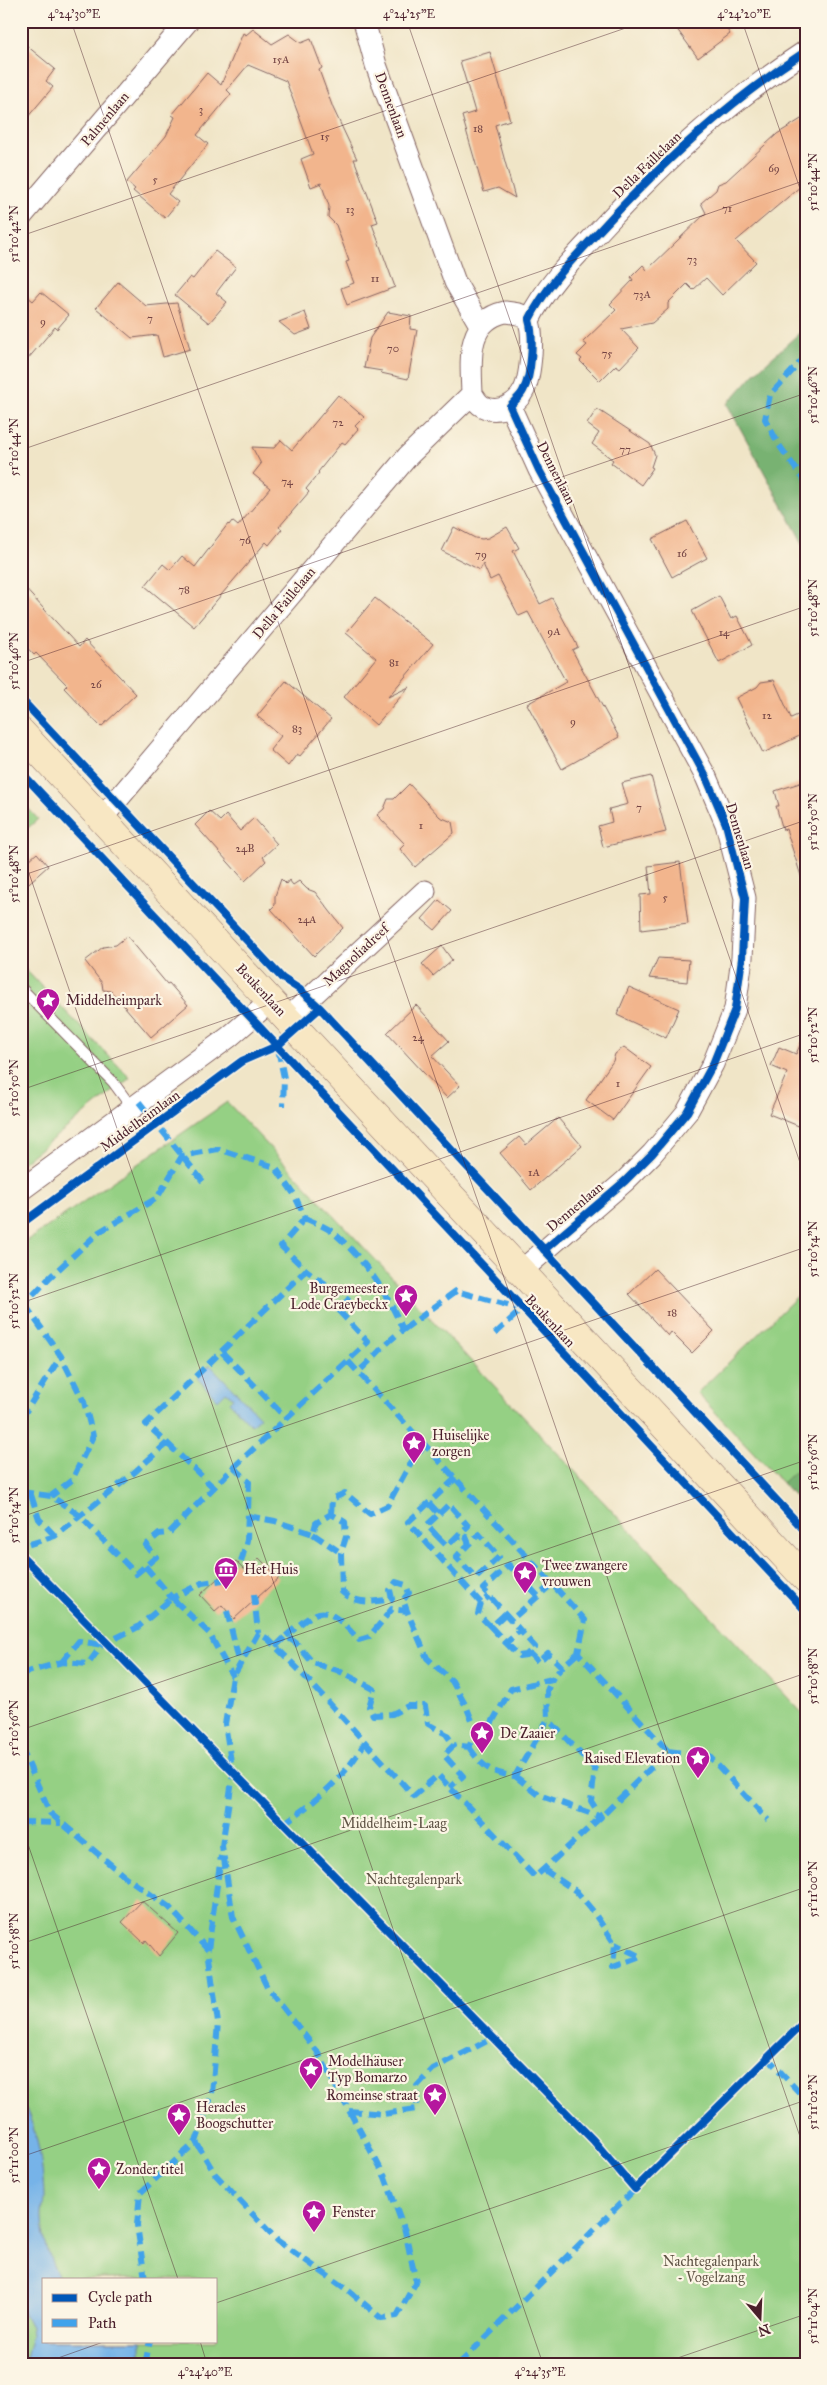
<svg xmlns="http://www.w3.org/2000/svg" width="827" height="2385" viewBox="0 0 827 2385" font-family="'IM FELL Great Primer',serif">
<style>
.green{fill:#95d084;stroke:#707858;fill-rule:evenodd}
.forest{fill:#78b272;stroke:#61684e}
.water{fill:#76b3e8;stroke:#60698a}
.building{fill:#f2b58d}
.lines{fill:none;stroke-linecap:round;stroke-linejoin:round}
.lane-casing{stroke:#846462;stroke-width:12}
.street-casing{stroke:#846462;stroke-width:23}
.secondary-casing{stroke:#846462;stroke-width:29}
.lane{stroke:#fff;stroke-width:10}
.street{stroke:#fff;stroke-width:21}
.secondary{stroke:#f8e7c3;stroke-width:28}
.quiet{stroke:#40a2eb;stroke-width:6;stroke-dasharray:12 6;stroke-linecap:butt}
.cycleway-casing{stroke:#fcf5e5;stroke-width:11}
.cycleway{stroke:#0057b8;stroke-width:8}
.ticks{fill:none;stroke:#4a1f2b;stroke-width:1;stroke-opacity:0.45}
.labels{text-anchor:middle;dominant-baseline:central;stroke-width:4.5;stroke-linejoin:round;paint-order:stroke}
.number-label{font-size:11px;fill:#744444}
.street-label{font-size:14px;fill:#4a1f2b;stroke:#fcf5e5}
.poi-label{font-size:14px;fill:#4a1f2b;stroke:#fcf5e5;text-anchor:start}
.park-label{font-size:14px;fill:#605446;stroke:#fcf5e5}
.neatline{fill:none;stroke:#4a1f2b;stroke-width:2}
.ticks-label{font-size:12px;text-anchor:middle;fill:#4a1f2b}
</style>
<rect width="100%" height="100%" fill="#fcf5e5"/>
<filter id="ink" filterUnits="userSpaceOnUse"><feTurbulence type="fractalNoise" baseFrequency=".02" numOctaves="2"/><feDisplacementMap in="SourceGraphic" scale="10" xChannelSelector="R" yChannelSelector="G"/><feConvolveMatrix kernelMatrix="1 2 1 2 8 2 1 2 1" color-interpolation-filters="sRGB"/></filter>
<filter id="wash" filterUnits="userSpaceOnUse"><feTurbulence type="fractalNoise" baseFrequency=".0096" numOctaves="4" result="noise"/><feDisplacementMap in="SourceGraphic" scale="20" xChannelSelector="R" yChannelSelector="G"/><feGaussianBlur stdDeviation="1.12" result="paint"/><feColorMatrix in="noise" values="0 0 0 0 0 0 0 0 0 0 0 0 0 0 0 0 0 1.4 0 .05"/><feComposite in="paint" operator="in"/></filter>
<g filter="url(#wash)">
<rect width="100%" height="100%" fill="#f0e5c7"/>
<path class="green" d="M21,801L38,819L21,834Z
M21,965L130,1078L21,1164Z
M227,1102L806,1717V2364H21V1245ZM44,2279H216V2341H44Z
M806,1288V1508L697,1393Z"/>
<path class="forest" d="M806,327V549L727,404L755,373Z
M806,1461V1508L782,1483Z"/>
<path class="water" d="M210,1365L260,1417L251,1425L229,1402L233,1398L226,1392L218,1400L197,1378Z
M21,2099C37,2128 43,2163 44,2197C44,2204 41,2212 42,2220C43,2240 50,2262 60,2279H44V2341H141V2364H24L32,2336L31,2327L21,2308Z"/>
<g id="blocks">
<path class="building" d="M671,21H721L730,34L698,58Z
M253,29L272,44L289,34L301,43L311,39L322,68L319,70L333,108L357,159H354L378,222L372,224L395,287L347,305L341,288L354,283L346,262L349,261L336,225L328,217L329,206L321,183L311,187L301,159L313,154L286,81L248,65L227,90L231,94L197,135L208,144L168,194L178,202L165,218L133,191L135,189L127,182L166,136L175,117L172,115L207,73L221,85L243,33L246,35Z
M21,41L55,69L46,81L53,87L21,125Z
M490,52L510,120L495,125L515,198L498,188L484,192L462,116L475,112L460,61Z
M806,116V173L801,186L736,241L756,262L722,295L706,278L693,290L687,284L668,303V309L652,323L621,329L639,348L620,368L616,365L600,381L580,361L582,359L577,355L587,345L583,342L616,310L610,304L633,280L631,277L643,265L647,270L706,213L701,203L716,190L718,184L726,181L777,134Z
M215,251L236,267L216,293L227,302L209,323L175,295L190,277L193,279Z
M118,282L146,306L177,303L190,349L163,357L157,335L132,338L96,308Z
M21,291L33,301L41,292L69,315L57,329L55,327L21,367Z
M305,312L311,329L295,335L279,322Z
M388,312L411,316L410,329L417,330L408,379L381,373L382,371L364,368L370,338Z
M338,395L364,417L355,426L358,429L345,444L342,442L318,472L319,473L306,489L309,492L279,527L282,529L269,545L266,542L194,627L145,586L163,564L170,570L182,556L195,567L228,524L229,525L232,521L238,526L270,488L253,474L261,464L252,447L274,448L281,440L292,450Z
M597,409L650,444L655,455L651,467L653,468L641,485L611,463L613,460L592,444L599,433L587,424Z
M687,521L707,558L672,577L652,539Z
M454,527L475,538L482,539L488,538L507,527L519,548L513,551L540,604L552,598L578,647L572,650L619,737L562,769L527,704L566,682L528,612L519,616L498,576L490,580L483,564L480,570L442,551Z
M21,584L79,647L85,640L136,694L101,727L64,688L67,685L36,653L34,655L21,641Z
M719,596L731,619L737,616L752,645L719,663L692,611Z
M375,598L433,644L388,697L409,687L376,725L344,697L376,658L346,633Z
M774,680L791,718L806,711V733L763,753L736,698L757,687L761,682Z
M286,681L331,719L300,756L297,754L288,766L270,750L281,736L257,716Z
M651,776L666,832L603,847L598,826L612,822L609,809L628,804L622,783Z
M806,781V878L802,879L786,829L783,830L776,806H779L775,791Z
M409,784L440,817L452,822L454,833L415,867L400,849L405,844L377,815L384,809L388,799H394Z
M209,811L220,821L226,815L240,831L254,818L277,844L263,857L266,861L245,881L195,825Z
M37,853L48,866L21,890V867Z
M680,862L688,924L641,930L640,895L651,894L648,866Z
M281,879L286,884L289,880L293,885L299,881L307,889L315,892L343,928L314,956L271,909L275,905V896Z
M439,900L452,911L435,930L422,919Z
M127,936L167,984L169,983L188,1005L151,1037L111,991L103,990L102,983L85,961L103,947L116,945Z
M442,946L452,960L433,976L422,964Z
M658,958L689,960L687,982L649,978Z
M629,987L679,1009L666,1038L617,1015Z
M416,1005L449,1041L432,1056L460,1086L447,1098L387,1033Z
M806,1032V1129L769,1114L787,1073L771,1066L779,1047L796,1054Z
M624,1047L651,1067L613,1120L586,1100L613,1061L615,1054Z
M558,1118L582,1146L531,1190L500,1153L519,1137L526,1145Z
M655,1269L714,1331L692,1353L671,1332L668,1336L629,1294Z
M259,1558L279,1578L234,1619L222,1605L215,1611L200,1595L236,1561L246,1571Z
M142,1901L178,1933L159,1956L146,1940L144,1943L122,1922Z"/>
</g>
</g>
<g filter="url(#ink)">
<use href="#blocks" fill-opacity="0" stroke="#846462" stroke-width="1"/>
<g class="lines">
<g class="lane-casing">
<path id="lane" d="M21,988L113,1082L132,1108"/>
</g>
<g class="street-casing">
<path id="street" d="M364,21L376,65L455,282L480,325
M21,217L188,21
M505,312C513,313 522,313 527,319C536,328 530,378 524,390C517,405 497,415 482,406C477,403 475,398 472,394C471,361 465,321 505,312Z
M529,320C547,284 575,257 602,228C665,160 728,102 806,51
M510,406L539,470L706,777L726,824L745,898L742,958L735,1009L713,1064L687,1112L652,1154L625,1181L520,1272
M102,818L408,456L472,394
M287,1019L425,891
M21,1190L229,1037L271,1001"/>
</g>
<g class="secondary-casing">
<path id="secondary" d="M21,732L806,1579"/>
</g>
<use href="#lane" class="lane"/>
<use href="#street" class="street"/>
<use href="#secondary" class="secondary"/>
<path class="quiet" d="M806,356L770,395L765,419L779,445L806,483
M278,1049L284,1078L283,1106
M139,1102L205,1184
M305,1218C315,1223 328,1227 336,1235C365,1260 389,1296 403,1330C386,1342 374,1358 358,1372
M25,1305L61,1356L84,1402L93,1436L72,1480L51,1496
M21,1308L50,1277L99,1232L157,1198L182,1156L218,1149L275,1167L294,1194L305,1218L281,1246L306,1270L146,1424L167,1443L129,1477L55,1536L21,1547
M403,1330L456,1291L522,1309
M495,1334L522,1309
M222,1352L286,1418
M21,1419L61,1356
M167,1443L214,1488
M234,1467L249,1482L247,1540L240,1566
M456,1478L408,1522L481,1603L489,1596
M21,1492L51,1496L79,1515L136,1574L156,1557L146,1545L159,1534L169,1533L234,1467L368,1342L338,1310L348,1300L306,1270
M31,1495L39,1519L55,1536
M429,1503L439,1514L427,1525L437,1536L434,1539
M331,1514L332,1499L345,1493L370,1514L387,1506L410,1464L425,1444
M439,1514L449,1504L468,1526L458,1535L459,1540
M248,1516L275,1521L313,1534L316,1523L331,1514L345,1522L346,1537L341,1553L342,1592C357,1605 374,1602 392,1599L390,1590L396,1582L406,1585L409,1593L403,1600L407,1611
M313,1534L341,1553
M437,1536L447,1546L458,1535L466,1537L469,1544L479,1534L499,1557L476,1578L456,1557L469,1544
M145,1566L172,1598L202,1583L223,1580
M254,1594L258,1633
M538,1596L509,1565L483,1589L511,1620L552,1584
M481,1603L478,1614L491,1627L505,1614
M227,1611L240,1665
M491,1627L506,1643L520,1631
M286,1636C323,1604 325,1604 359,1640L369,1637L392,1609L407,1611L427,1658L452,1681L467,1708L476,1731L469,1747L454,1745
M506,1643L519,1656L526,1655L535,1647L511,1620
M276,1646L286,1636L296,1643L313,1663L337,1670L374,1689L369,1707L373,1715L392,1714L408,1706H425L428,1724L446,1734L454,1745L444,1755L463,1776L450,1787
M529,1653L538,1662L548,1653L562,1667L578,1653
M62,1662L79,1641L102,1645
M21,1674L62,1662L88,1664L102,1645L138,1627L172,1598L209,1633L233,1677
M476,1731L490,1726L511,1689L552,1679L562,1667
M21,1747L50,1813L124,1876L169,1907L208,1950L218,2023L212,2094L196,2142L140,2193L137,2225L145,2279
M469,1747C482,1767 492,1774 515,1776L548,1719L547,1691L552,1679
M668,1751L709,1756L768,1820
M515,1776L539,1795L601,1817L591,1801L595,1769L548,1719
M21,1822L61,1823
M283,1824C316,1801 345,1778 365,1742
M543,1869L576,1891L592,1910L615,1944L613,1967L641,1957L615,1944
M208,1950L221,1856
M767,2057L806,2100
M349,2111L384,2114L416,2109L417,2086L433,2069L493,2038
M196,2142L215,2174L278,2241L349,2291L381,2318L397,2316L416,2282L405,2231L385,2177L317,2051L267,1987L233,1917L222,1846L233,1774L225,1724L233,1677L258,1633L268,1639L299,1670L414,1796L438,1775L535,1877L601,1817L668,1751L578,1653L585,1620L347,1360
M145,2364L150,2341
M459,2364L638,2186"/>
<g class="cycleway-casing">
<path id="cycleway" d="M21,699L282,978L299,989L320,1008L806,1532
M21,772L806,1611
M21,1224L242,1061L277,1046L320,1008
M544,1250L625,1181L652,1154L687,1112L713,1064L735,1009L742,958L745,898L726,824L706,777L539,470L510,406C514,401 520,397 523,391C532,375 534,337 529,320C547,284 575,257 602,228C665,160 728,102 806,51
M21,1555L593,2140L635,2189L806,2020"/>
</g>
<use href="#cycleway" class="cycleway"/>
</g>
</g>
<path class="ticks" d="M71,21L806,2154M407,21L806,1180M742,21L806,206M21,23L26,21M21,236L646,21M21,450L806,180M21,663L806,393M21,850L543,2364M21,876L806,606M21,1090L806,820M21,1303L806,1033M21,1517L806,1247M21,1730L806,1460M21,1824L178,2279M21,1944L806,1673M21,2157L806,1887M216,2303L806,2100M200,2341L207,2364M41,2364L106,2341M660,2364L806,2314"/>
<defs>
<g id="sight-pin" transform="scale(1.25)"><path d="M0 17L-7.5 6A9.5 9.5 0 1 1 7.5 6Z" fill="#b5179e" stroke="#fcf5e5"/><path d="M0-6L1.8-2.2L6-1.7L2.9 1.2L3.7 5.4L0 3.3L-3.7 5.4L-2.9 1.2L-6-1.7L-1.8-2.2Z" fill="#fff"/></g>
<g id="museum-pin" transform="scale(1.25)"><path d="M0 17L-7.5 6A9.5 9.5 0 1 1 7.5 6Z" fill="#b5179e" stroke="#fcf5e5"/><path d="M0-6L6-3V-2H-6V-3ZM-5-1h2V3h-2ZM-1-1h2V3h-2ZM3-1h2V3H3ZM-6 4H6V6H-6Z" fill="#fff"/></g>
</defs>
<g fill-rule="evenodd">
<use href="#sight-pin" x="48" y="1000"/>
<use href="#sight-pin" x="406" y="1296"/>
<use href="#sight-pin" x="414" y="1443"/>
<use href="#museum-pin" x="226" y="1569"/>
<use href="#sight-pin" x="525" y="1573"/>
<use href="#sight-pin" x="482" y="1733"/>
<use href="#sight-pin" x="698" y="1758"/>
<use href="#sight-pin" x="311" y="2069"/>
<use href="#sight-pin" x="435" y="2095"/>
<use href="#sight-pin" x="179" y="2115"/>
<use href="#sight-pin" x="99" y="2169"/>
<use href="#sight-pin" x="314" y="2212"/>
</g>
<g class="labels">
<g class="number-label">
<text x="281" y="59">15A</text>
<text x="201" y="109">3</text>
<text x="478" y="128">18</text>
<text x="325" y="136">15</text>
<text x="774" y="168">69</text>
<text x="155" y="179">5</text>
<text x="727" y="208">71</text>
<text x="350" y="209">13</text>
<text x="692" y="259">73</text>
<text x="375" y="278">11</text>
<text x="642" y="294">73A</text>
<text x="150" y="318">7</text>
<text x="43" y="321">9</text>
<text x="393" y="348">70</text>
<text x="607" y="353">75</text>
<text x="338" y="422">72</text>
<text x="625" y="449">77</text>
<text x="287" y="481">74</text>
<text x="245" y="540">76</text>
<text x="682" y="553">16</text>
<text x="481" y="554">79</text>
<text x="184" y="589">78</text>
<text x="554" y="631">9A</text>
<text x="724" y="632">14</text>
<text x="394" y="662">81</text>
<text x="96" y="684">26</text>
<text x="767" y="715">12</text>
<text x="573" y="721">9</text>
<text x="297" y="728">83</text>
<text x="639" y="807">7</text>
<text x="421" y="825">1</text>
<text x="245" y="848">24B</text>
<text x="665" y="897">5</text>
<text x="307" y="919">24A</text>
<text x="418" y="1037">24</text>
<text x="618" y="1083">1</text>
<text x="534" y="1172">1A</text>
<text x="672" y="1312">18</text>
</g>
<g class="street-label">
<text transform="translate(391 105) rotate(70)">Dennenlaan</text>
<text transform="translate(105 119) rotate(-50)">Palmenlaan</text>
<text transform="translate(647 165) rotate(-44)">Della Faillelaan</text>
<text transform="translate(556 473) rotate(63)">Dennenlaan</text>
<text transform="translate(284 603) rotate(-50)">Della Faillelaan</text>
<text transform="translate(740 836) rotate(73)">Dennenlaan</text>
<text transform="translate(356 955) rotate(-43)">Magnoliadreef</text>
<text transform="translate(261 990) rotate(47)">Beukenlaan</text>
<text transform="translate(140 1121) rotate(-36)">Middelheimlaan</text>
<text transform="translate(575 1207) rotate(-40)">Dennenlaan</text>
<text transform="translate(550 1321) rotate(47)">Beukenlaan</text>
</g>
<g class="poi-label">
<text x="66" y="1000">Middelheimpark</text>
<text x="388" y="1288" text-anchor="end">Burgemeester<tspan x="388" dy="16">Lode Craeybeckx</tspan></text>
<text x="432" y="1435">Huiselijke<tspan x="432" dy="16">zorgen</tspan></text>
<text x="542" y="1565">Twee zwangere<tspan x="542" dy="16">vrouwen</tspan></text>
<text x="244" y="1569">Het Huis</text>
<text x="500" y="1733">De Zaaier</text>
<text x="680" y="1758" text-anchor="end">Raised Elevation</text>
<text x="328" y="2061">Modelhäuser<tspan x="328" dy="16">Typ Bomarzo</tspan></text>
<text x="418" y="2095" text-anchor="end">Romeinse straat</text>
<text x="196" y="2107">Heracles<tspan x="196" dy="16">Boogschutter</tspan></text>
<text x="116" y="2169">Zonder titel</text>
<text x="332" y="2212">Fenster</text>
</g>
<g class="park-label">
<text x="394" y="1823">Middelheim-Laag</text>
<text x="414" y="1879">Nachtegalenpark</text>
<text x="711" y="2261">Nachtegalenpark<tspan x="711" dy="16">- Vogelzang</tspan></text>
</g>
</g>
<rect width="827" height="2385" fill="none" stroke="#fcf5e5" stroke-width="55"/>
<rect x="42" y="2278" width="175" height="65" fill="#fcf5e5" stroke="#b59f9b"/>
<rect x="52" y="2294" width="25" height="8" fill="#0057b8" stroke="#b59f9b"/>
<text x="88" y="2302" font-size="15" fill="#4a1f2b">Cycle path</text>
<rect x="52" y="2319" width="25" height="8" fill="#40a2eb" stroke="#b59f9b"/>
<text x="88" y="2328" font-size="15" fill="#4a1f2b">Path</text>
<g transform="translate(760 2318) rotate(161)" stroke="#fcf5e5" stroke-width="4" paint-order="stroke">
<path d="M0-4L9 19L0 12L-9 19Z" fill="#4a1f2b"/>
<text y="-8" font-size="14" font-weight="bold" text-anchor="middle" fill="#4a1f2b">N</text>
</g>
<rect x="28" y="28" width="772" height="2330" class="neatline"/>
<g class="ticks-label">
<text x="74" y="18">4°24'30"E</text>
<text x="409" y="18">4°24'25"E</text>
<text x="744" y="18">4°24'20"E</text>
<text transform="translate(813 182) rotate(-90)" y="4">51°10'44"N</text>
<text transform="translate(14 234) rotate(-90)" y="4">51°10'42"N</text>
<text transform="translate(813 395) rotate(-90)" y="4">51°10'46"N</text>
<text transform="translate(14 447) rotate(-90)" y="4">51°10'44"N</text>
<text transform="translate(813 608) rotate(-90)" y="4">51°10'48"N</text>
<text transform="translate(14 661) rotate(-90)" y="4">51°10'46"N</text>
<text transform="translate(813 822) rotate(-90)" y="4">51°10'50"N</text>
<text transform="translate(14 874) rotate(-90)" y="4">51°10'48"N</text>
<text transform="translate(813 1035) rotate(-90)" y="4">51°10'52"N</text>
<text transform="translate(14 1088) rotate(-90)" y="4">51°10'50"N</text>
<text transform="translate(813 1249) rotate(-90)" y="4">51°10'54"N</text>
<text transform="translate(14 1301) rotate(-90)" y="4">51°10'52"N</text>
<text transform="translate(813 1462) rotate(-90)" y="4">51°10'56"N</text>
<text transform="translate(14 1515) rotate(-90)" y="4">51°10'54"N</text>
<text transform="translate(813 1676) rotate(-90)" y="4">51°10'58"N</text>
<text transform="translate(14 1728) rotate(-90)" y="4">51°10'56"N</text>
<text transform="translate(813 1889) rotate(-90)" y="4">51°11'00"N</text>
<text transform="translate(14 1941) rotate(-90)" y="4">51°10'58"N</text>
<text transform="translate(813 2102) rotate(-90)" y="4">51°11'02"N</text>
<text transform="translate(14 2155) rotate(-90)" y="4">51°11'00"N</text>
<text transform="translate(813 2316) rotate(-90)" y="4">51°11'04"N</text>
<text x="205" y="2376">4°24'40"E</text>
<text x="540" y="2376">4°24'35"E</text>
</g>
</svg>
